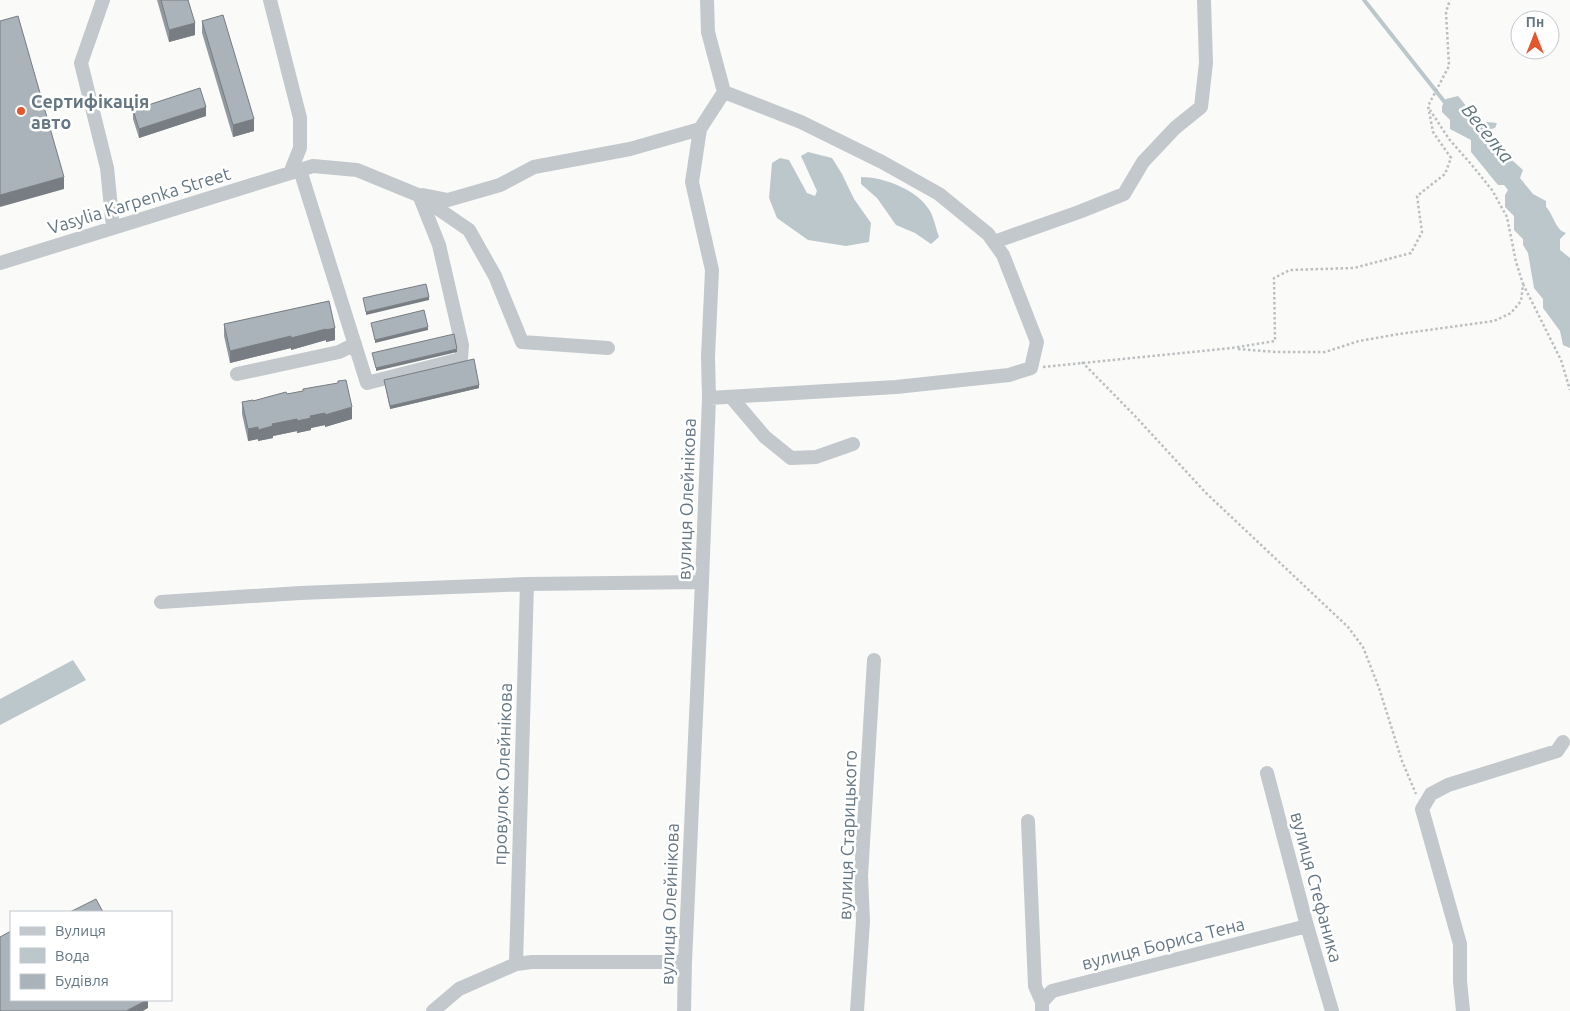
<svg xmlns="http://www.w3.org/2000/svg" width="1570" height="1011" viewBox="0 0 1570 1011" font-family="Ubuntu,sans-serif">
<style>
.water{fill:#bbc7cb}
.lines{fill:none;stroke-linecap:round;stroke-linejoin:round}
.stream{stroke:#bbc7cb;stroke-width:4}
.path{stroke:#bbbfc2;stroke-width:2.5;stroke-dasharray:2.5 2.5;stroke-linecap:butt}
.minor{stroke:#c3c8cc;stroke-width:14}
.wall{fill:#929a9f}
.shaded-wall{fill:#777d82}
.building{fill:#aab3b9;stroke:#777d82}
.poi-dot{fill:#e4572e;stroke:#fff;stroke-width:2}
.labels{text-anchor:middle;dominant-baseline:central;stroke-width:5;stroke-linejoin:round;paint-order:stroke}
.poi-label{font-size:18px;font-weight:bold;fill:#657683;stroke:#fff;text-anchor:start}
.street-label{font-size:18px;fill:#657683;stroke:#fff}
.water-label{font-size:19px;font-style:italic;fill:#60757c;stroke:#fff}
</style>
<rect width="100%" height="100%" fill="#fafaf8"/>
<path class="water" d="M1458,96C1466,104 1470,115 1478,125H1484L1487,122L1497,123L1495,128L1491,129V141L1523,170L1520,178L1533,194L1546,201V207C1554,215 1555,230 1566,233L1560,239V250L1570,258V348L1563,345L1560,331L1543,308V299L1534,288L1528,253L1523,245V239L1514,230V216L1505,207V195L1508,190L1504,185H1498L1471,152V140L1450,129V120L1442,112V106L1446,99Z
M808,152L832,158L842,174L854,199L871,223L869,242L846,246L808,240L777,218L769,198L772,163L780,158L789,160L807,193L815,196L817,191L801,156Z
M861,177C884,177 918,190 930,211C934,218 936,229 939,237L931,244L915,233L896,225L877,198L861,184Z
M73,660L86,680L0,725V699Z"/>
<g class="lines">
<path class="stream" d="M1364,0L1447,105"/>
<path class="path" d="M1523,284L1561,360L1570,390
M1238,349L1276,352H1325L1359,341L1399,334L1494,321L1511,313L1521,301L1523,284L1516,262L1507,217L1492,190L1471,164L1449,139L1430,110
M1082,362L1135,416L1206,493L1348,627L1363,647L1379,688L1402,761L1416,794
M1043,367L1232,348L1275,341L1274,278L1290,270L1354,268L1411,253L1422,232L1417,196L1445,174L1451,158L1433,132L1428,106L1449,66L1446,12L1450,0"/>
<path class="minor" d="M103,0L81,63L107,168L113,228
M270,0L300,118V148L290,173
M300,170L367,383L461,359L462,345L439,245L419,195
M423,195L448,200L500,185L534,167L630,149L700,129
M994,242L1079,212L1124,194L1143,162L1175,128L1201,107L1206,63L1204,0
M0,263L313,166L357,170L418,195L469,230L495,276L522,342L608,348
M237,374L339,352L355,344
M731,397L765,437L791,458L816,457L853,444
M709,398L896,387L1009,375L1031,368L1037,342L1003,255L988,234L939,194L882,162L801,122L724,92
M161,602L300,593L527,584L702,582
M1267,773L1307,926L1332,1011
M1028,821L1035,986L1042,1002
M516,964L527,584
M433,1011L459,989L516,964L532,962H685
M684,1011L685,962L702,582L709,398L708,357L712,270L692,182L700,129L724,92L708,32L707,0
M857,1011L863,921L861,876L874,660
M1042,1011V1002L1052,991L1307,926
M1463,1011L1460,981V944L1422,809L1431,794L1448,785L1557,751L1563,742"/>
</g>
<path class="wall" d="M157,0H188L195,35L169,42Z
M202,21L254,131L233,137L202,33Z
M133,110L206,116L139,138L133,119Z
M329,301L335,340L326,342V340L291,350V348L230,363L224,336V324Z
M384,380L479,388L390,409Z
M287,394L352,419L325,427V425L311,428V430L297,433V431L273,436V438L258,441V439L248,441L242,414V402L253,401Z"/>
<path class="shaded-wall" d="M195,23V35L169,42V30Z
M206,107V116L139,138V129Z
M254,119V131L233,137V125Z
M64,177V189L0,207V195Z
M429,297V300L366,315V312Z
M428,327V330L375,343V340Z
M335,328V340L326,342V330Z
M326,329V340L291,350V338Z
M291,336V348L230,363V351Z
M457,349V352L376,371V368Z
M479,385V388L390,409V406Z
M352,407V419L325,427V415Z
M325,413V425L311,428V430L297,433V421L310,416Z
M297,419V431L273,436V438L258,441V430L272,424Z
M258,427V439L248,441V429Z
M147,1000H148V1008L143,1011H126Z"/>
<path class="building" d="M161,0H188L195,23L169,30Z
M223,15L254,119L233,125L202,21Z
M18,16L64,177L0,195V21Z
M200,88L206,107L139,129L133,110Z
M426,284L429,297L366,312L363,298Z
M329,301L335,328L326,330V329L291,338V336L230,351L224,324Z
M424,310L428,327L375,340L371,323Z
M454,334L457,349L376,368L372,353Z
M474,359L479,385L390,406L384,380Z
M346,380L352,407L325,415V413L310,416L311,418L297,421V419L272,424L273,426L258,430V427L248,429L242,402L253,400V401L286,392L287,394L303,391V389L338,383V381Z
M96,899L103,912H70Z
M11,931V1000H147L126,1011H0V937Z"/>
<circle class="poi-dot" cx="21" cy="111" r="5"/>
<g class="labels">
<g class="poi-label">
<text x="31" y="101">Сертифікація<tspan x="31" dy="21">авто</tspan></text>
</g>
<g class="street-label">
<text transform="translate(139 200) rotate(-17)">Vasylia Karpenka Street</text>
<text transform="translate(686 499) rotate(-88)">вулиця Олейнікова</text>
<text transform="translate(502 774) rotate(-88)">провулок Олейнікова</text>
<text transform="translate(847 835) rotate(-88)">вулиця Старицького</text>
<text transform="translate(1317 887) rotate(75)">вулиця Стефаника</text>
<text transform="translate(669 904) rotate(-88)">вулиця Олейнікова</text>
<text transform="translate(1163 943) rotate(-14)">вулиця Бориса Тена</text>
</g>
<g class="water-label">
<text transform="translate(1488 133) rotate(51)">Веселка</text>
</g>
</g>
<rect x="10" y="911" width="162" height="90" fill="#ffffff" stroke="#c1c8cd"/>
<rect x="20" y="927" width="25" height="8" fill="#c3c8cc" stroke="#c1c8cd"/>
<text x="55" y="936" font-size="15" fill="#657683">Вулиця</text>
<rect x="20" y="948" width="25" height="15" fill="#bbc7cb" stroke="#c1c8cd"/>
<text x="55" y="961" font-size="15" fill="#657683">Вода</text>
<rect x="20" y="974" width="25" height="15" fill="#aab3b9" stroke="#c1c8cd"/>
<text x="55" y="986" font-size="15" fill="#657683">Будівля</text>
<g transform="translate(1535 35)"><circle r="24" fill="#ffffff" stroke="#c1c8cd"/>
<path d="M0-4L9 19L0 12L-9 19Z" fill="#e4572e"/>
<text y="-8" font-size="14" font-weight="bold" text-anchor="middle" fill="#657683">Пн</text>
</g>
</svg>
